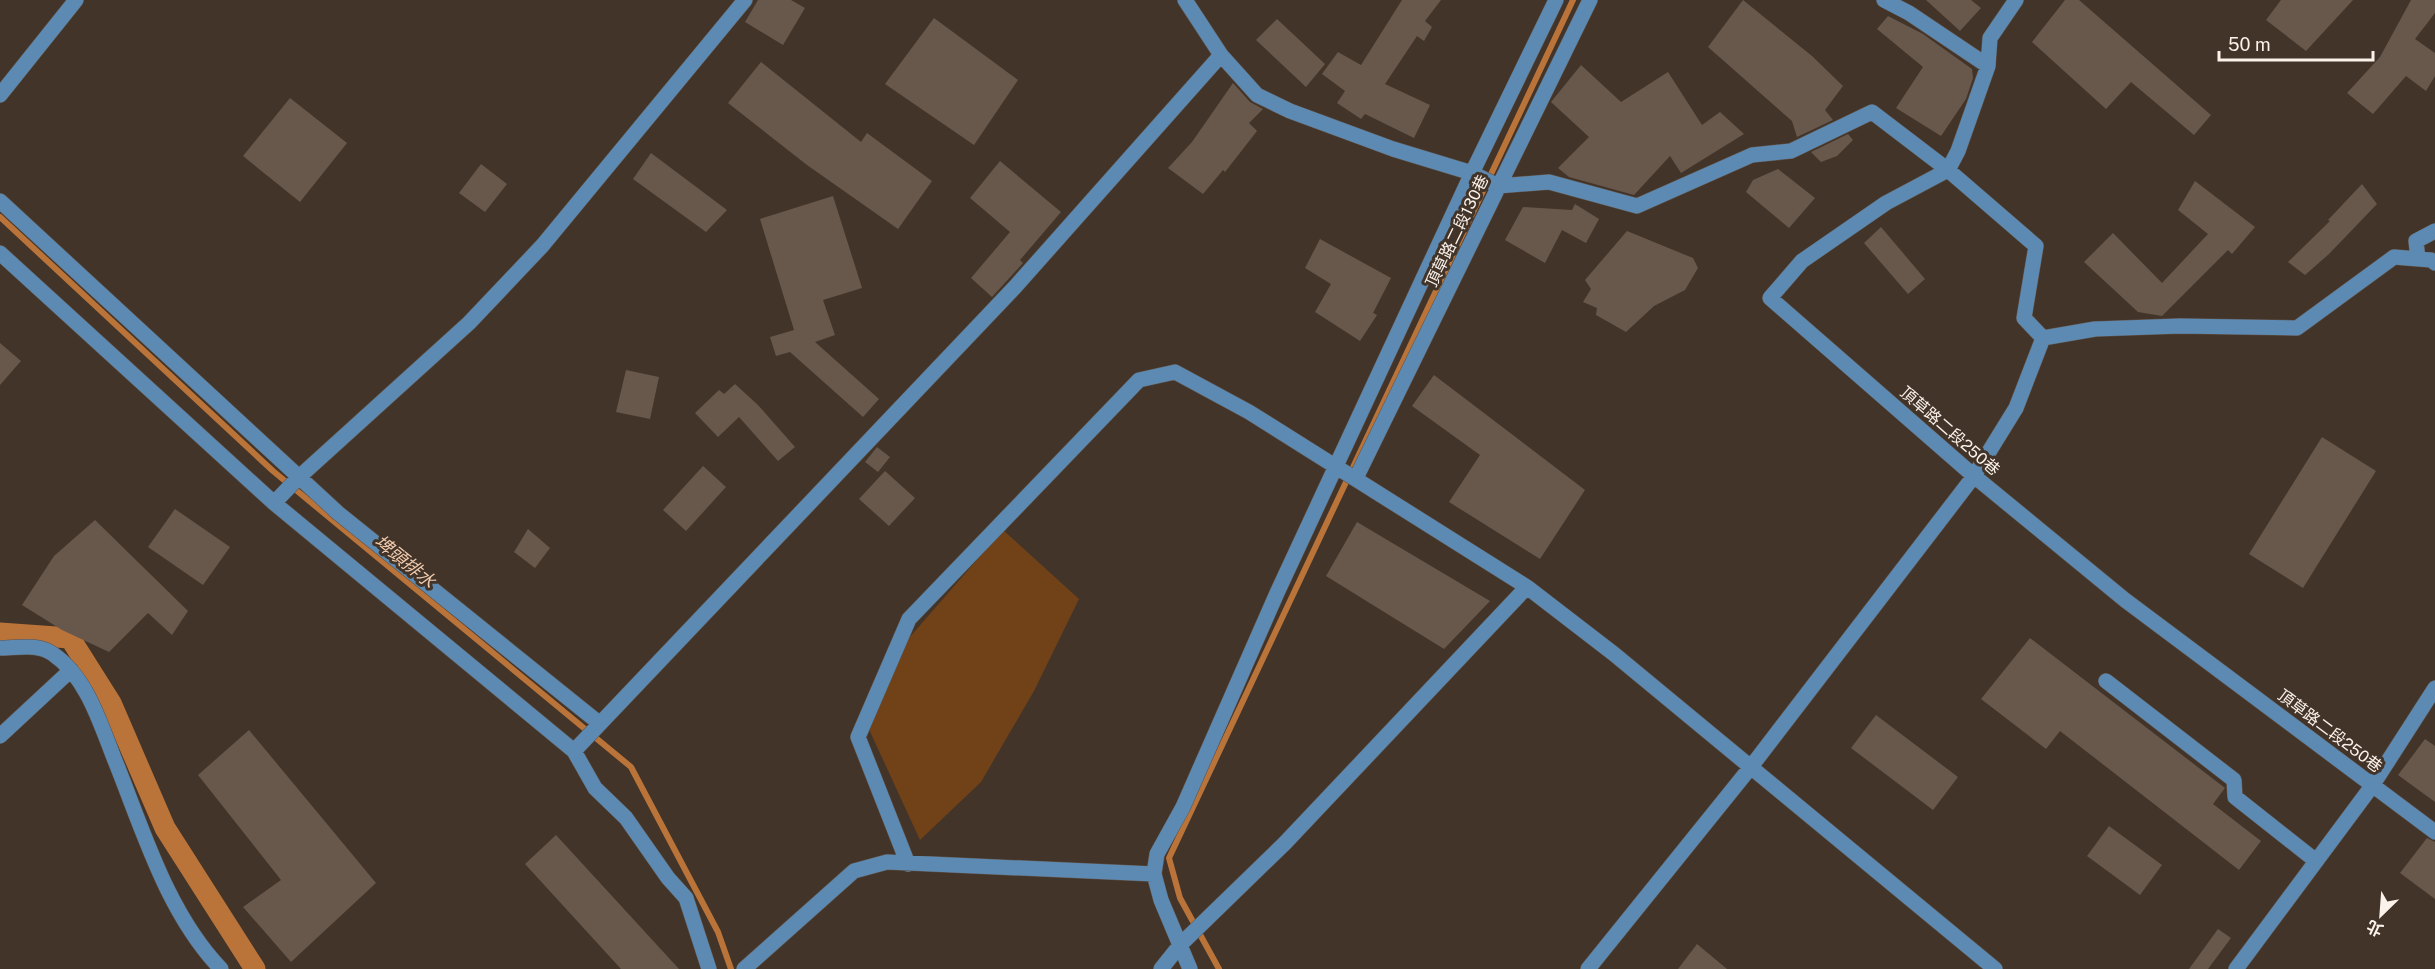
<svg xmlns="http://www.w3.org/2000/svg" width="2435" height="969" viewBox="0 0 2435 969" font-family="'Public Sans','Noto Sans TC',sans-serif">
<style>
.green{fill:#714218}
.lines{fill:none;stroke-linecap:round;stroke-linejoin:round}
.stream{stroke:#ba7439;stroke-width:6}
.canal{stroke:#ba7439;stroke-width:21}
.building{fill:#68584c}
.minor-casing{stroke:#605248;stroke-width:16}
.minor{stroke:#5c8ab2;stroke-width:15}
.labels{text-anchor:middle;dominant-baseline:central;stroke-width:6;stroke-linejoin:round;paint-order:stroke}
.street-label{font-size:16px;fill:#fbf2eb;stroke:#423429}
.water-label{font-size:18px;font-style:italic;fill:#f3ccaf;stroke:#423429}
</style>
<rect width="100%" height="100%" fill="#423429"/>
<path class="green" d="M1003,530L1079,599L1034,691L981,782L920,840L867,725L902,646Z"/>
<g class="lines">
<path class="stream" d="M0,217L273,471L631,767L718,932L731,969
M1219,969L1180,898L1169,858L1573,0"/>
<path class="canal" d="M0,633L70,638L111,703L165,828L255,969"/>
</g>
<path class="building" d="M758,0H791L805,8L783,45L745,22Z
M1402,0H1441L1425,21L1432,27L1424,41L1417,36L1385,84L1430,105L1414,138L1365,114L1361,119L1337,103L1345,91L1322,74L1338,52L1361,65Z
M1743,0L1812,56L1843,86L1825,110L1833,120L1797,137L1792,121L1708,47Z
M1926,0H1971L1981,8L1960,31Z
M2065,0H2079L2211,115L2194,135L2131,82L2106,109L2032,42Z
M2281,0H2353L2306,51L2266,20Z
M2411,0H2435V13L2415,39L2435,53V76L2426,91L2406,76L2373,114L2347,93L2380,57Z
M1888,16L1923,34L1972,69L1973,78L1966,99L1941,136L1896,108L1923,67L1877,29Z
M934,18L1018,80L974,145L885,84Z
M1277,19L1325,64L1306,87L1256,40Z
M761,62L861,142L867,133L932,181L898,229L807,165L728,103Z
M1581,65L1621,102L1668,72L1702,125L1720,112L1744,134L1681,173L1670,156L1634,195L1569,177L1558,168L1589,137L1551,102Z
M1233,83L1250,102L1263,109L1249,123L1257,131L1225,172L1223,170L1203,194L1168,168L1192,142Z
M290,98L347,143L300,202L243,156Z
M1848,134L1853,140L1837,156L1821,162L1811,152Z
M651,153L727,210L706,232L633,179Z
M1000,161L1061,212L1020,260L1023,263L992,297L971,278L1010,232L970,198Z
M481,164L507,184L485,212L459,193Z
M1778,169L1815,198L1789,228L1746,192L1753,180Z
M2195,181L2255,227L2232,254L2228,250L2162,316L2138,312L2084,262L2113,233L2162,283L2208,234L2178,210Z
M2362,184L2377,204L2329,254L2305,275L2288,262L2330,221L2328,220Z
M833,196L862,288L823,300L835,335L815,342L879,399L863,417L790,352L776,356L770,337L794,330L760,219Z
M1575,204L1599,219L1586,243L1562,230L1545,263L1505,240L1523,207L1572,210Z
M1881,227L1925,279L1908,294L1864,243Z
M1627,231L1693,258L1698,268L1685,290L1654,306L1626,332L1596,315L1597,308L1583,302L1591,289L1585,280Z
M1320,239L1391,278L1373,313L1377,315L1360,341L1315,312L1331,284L1305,268Z
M0,343L21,361L0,385Z
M626,370L659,377L650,419L616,412Z
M1434,375L1585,490L1540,559L1449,502L1480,455L1412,406Z
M735,384L758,405L795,447L778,461L739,417L718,437L695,413L719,390L724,394Z
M2322,437L2376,471L2303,588L2249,554Z
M877,447L890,457L878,472L865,462Z
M703,466L726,487L686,531L663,510Z
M885,471L915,498L889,526L859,499Z
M175,509L230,547L203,585L148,547Z
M95,520L188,611L172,635L148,613L109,652L62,630L22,605L54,556Z
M1357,522L1490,601L1444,649L1326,576Z
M528,529L550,548L535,568L514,552Z
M2030,638L2225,788L2213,804L2261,841L2239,870L2060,731L2046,749L1981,699Z
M1876,715L1958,777L1933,810L1851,748Z
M249,730L376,883L291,962L243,907L281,880L198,775Z
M2425,739L2435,746V802L2398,775Z
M2109,826L2162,865L2140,895L2087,856Z
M556,835L679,969H621L525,864Z
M2427,838L2435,842V899L2400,873Z
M2218,929L2231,938L2208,969H2189Z
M1697,944L1727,969H1678Z"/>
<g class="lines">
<g class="minor-casing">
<path id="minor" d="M1185,0L1221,55L1257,95L1290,111L1393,149L1472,173L1498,186L1549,182L1637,206L1752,155L1791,151L1872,112L1948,170L2036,246L2024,318L2043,338L2095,329L2180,326L2297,328L2394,257L2431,260L2435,263
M1884,0L1909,13L1988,66
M2016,0L1990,38L1988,66L1958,151L1948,170L1886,203L1802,261L1770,298L1974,476L2125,600L2435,832
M0,95L76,0
M0,201L338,513L599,723
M0,253L274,503L574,751L595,788L626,818L668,878L686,898L709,969
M2418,259L2416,241L2435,231
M1356,478L1590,0
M274,503L298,478L469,323L542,246L745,0
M0,648C17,648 38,643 53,654C88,678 101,726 116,763C144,833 168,914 221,969
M2106,681L2234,780L2235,797L2316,861
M0,736L71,670
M574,751L1015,287L1221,55
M908,864L858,737L909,619L1139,380L1175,372L1249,412L1527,587L1614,654L1995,969
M744,969L854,871L887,862L1154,874
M1161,969L1181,944L1285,843L1527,587
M1190,969L1161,900L1154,874L1157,854L1183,807L1277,593L1472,173L1556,0
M1588,969L1750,768L1974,476L2016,408L2043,338
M2236,969L2372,786L2435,688"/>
</g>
<use href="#minor" class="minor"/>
</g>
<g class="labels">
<g class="street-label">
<text transform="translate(1457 231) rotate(-64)">頂草路二段130巷</text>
<text transform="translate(1950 431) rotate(41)">頂草路二段250巷</text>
<text transform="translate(2330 731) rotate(37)">頂草路二段250巷</text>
</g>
<g class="water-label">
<text transform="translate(405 561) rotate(39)">埤頭排水</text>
</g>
</g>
<g transform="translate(2381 915) rotate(205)" stroke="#423429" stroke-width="4.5" paint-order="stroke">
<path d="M0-4.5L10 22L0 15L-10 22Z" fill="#fbf2eb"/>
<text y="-9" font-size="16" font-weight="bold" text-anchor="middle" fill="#fbf2eb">北</text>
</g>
<path d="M2219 51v9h154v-9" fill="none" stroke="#fbf2eb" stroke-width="3"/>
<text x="2228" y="51" font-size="18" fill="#fbf2eb" stroke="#423429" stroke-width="4.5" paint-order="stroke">50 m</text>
</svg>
